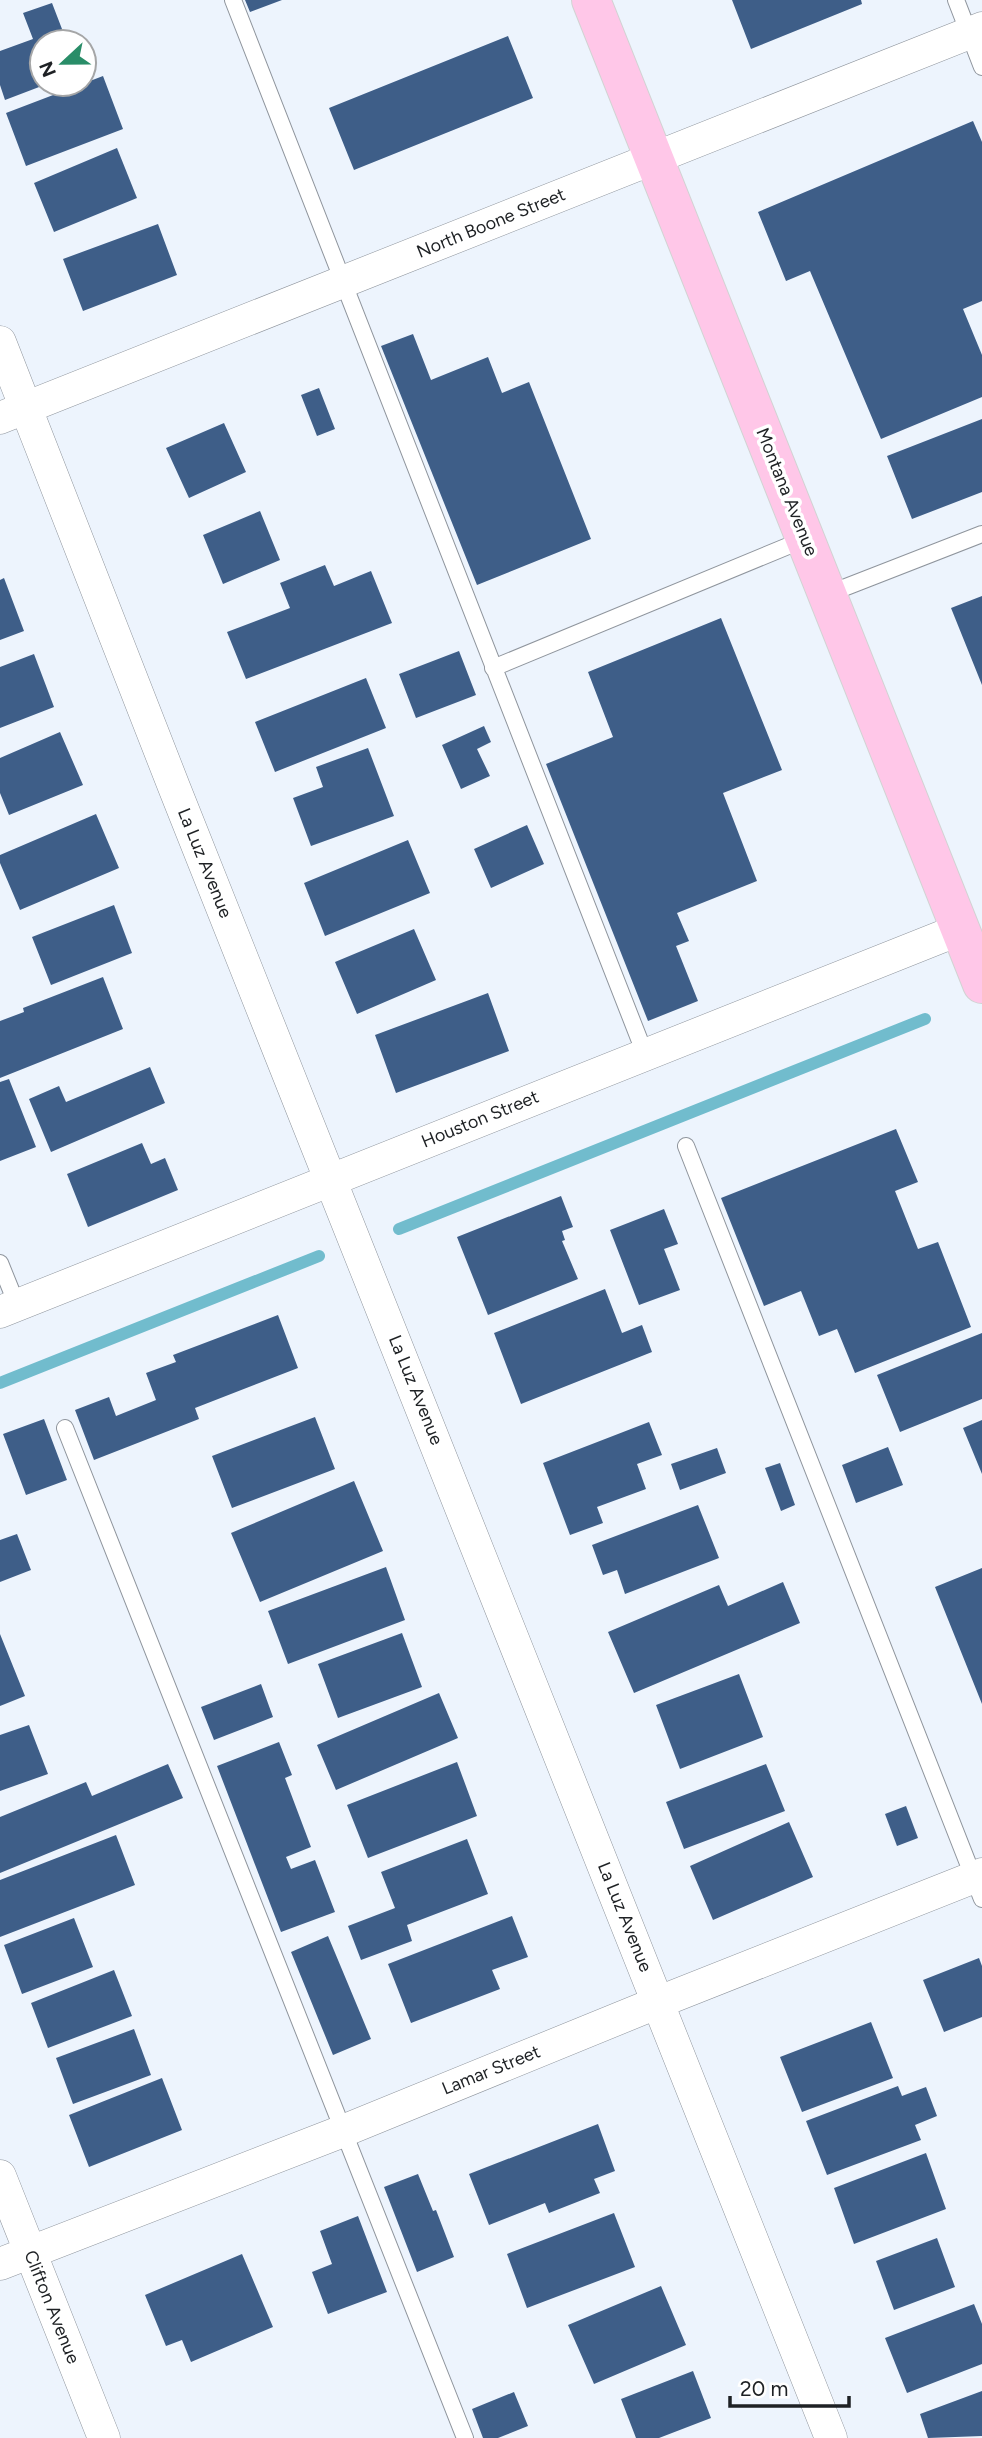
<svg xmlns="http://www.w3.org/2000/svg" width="982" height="2438" viewBox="0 0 982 2438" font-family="Figtree,sans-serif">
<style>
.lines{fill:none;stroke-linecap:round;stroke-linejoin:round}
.stream{stroke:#71bccd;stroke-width:12}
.building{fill:#3e5e88}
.lane-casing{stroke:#8f959d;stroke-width:18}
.street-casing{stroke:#8f959d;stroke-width:33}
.primary-casing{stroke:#d2d3d3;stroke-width:40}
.lane{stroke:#fff;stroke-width:16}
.street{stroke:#fff;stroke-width:32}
.primary{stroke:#ffc7e8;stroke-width:38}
.labels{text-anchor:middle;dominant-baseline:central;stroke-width:7;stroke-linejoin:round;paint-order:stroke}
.street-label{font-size:18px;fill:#1e2124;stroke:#fff}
</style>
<rect width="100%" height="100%" fill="#edf4fd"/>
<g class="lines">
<path class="stream" d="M399,1229L925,1019
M0,1383L319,1256"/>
</g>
<path class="building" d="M245,0H282L250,12Z
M732,0H861L862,4L751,49Z
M52,3L67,42H42V84H47L5,100L0,85V51L33,39L23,13Z
M508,36L533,98L354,170L329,108Z
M103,76L123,129L26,166L6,113Z
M973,121L982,142V301L963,309L982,355V397L881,439L810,271L786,281L758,212Z
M117,148L137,198L54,232L34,183Z
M158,224L177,275L83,311L63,259Z
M413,334L431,380L488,357L502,393L529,382L591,539L477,585L381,346Z
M319,388L335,429L317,436L301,395Z
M982,419V492L912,519L887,456Z
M224,423L246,472L189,498L166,448Z
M260,511L280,560L223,584L203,535Z
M325,565L334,586L371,571L392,623L246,679L227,632L290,608L280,583Z
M4,578L24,631L0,640V580Z
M982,596V685L951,608Z
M721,618L782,770L723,793L757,881L677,913L689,941L676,946L698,1001L648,1021L546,764L613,737L588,672Z
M459,651L476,695L416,718L399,674Z
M34,654L54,707L0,728V667Z
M366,678L386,728L275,772L255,722Z
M484,726L491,742L477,749L490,776L461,789L442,745Z
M60,732L83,785L9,815L0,793V758Z
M368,748L394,816L311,846L293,798L323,787L316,767Z
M96,814L119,868L20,910L0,863V855Z
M527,825L544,864L491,888L474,849Z
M408,840L430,893L325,936L304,883Z
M114,905L132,953L51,985L32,937Z
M414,929L436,980L357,1014L335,962Z
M103,977L123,1029L0,1078V1021L24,1012L23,1008Z
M488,993L509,1051L396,1093L375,1035Z
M150,1067L165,1103L51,1152L29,1099L59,1086L66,1102Z
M9,1079L36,1147L0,1161V1082Z
M896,1129L918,1182L895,1191L918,1249L938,1242L971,1327L855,1373L837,1329L819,1336L801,1291L764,1306L721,1198Z
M142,1143L151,1164L165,1158L178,1190L88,1227L67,1174Z
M561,1196L573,1227L562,1231L565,1240L562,1241L578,1279L488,1315L457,1237Z
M664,1209L678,1244L664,1249L680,1290L639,1305L610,1230Z
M605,1289L622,1333L642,1325L652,1352L521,1404L494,1333Z
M278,1315L298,1368L195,1408L199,1419L94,1460L75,1410L109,1397L116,1416L156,1400L146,1373L176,1362L173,1355Z
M982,1333V1399L900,1432L877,1375Z
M315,1417L335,1469L232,1508L212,1456Z
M44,1419L67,1480L26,1495L3,1434Z
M982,1420V1474L963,1428Z
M649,1422L662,1455L637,1464L646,1489L597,1507L603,1523L570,1535L543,1463Z
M888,1447L903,1485L856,1503L842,1465Z
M717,1448L726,1473L680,1490L671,1464Z
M780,1463L795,1505L781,1511L765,1468Z
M354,1481L383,1551L260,1602L231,1533Z
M698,1505L719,1558L625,1594L617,1570L603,1575L592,1545Z
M17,1534L31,1570L0,1582V1540Z
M386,1567L405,1620L288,1664L268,1611Z
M982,1568V1704L935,1587Z
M783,1582L800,1623L634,1693L608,1632L719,1585L728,1606Z
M402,1633L422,1687L338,1718L318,1664Z
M0,1634L25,1696L0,1706Z
M739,1674L763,1737L680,1769L656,1705Z
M261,1684L273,1717L214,1740L201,1707Z
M439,1693L458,1738L336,1790L317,1745Z
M29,1725L48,1774L0,1791V1735Z
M279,1742L292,1775L285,1778L311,1847L286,1857L291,1869L315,1860L335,1912L281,1932L217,1766Z
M457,1762L477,1816L368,1858L347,1805Z
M168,1764L183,1798L0,1873V1817L86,1782L92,1796Z
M766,1764L785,1811L684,1849L666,1802Z
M906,1806L918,1838L897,1846L885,1814Z
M789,1822L813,1877L713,1920L690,1866Z
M116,1835L135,1885L0,1937V1880Z
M467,1839L488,1894L407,1925L412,1941L361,1960L348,1926L395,1908L381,1872Z
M512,1916L528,1957L492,1970L500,1989L411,2023L388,1964Z
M74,1918L93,1967L22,1994L4,1945Z
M328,1936L371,2039L333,2055L291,1952Z
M979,1958L982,1966V2017L944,2032L923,1980Z
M114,1970L132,2016L48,2048L31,2003Z
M871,2022L893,2078L802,2112L780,2057Z
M134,2029L151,2075L73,2104L56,2058Z
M162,2078L182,2130L89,2167L69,2115Z
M898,2086L902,2096L926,2087L937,2116L915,2125L921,2140L827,2175L806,2121Z
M598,2124L615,2171L594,2179L600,2193L549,2213L545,2203L489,2225L469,2174Z
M926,2153L946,2209L854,2244L834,2188Z
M418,2174L433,2211L436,2210L454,2257L417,2272L384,2187Z
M614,2213L635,2267L527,2308L507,2254Z
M358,2216L387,2292L328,2314L312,2272L332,2264L320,2231Z
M937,2238L955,2287L894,2310L876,2261Z
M242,2254L273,2327L191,2362L182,2340L166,2346L145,2295Z
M661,2286L686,2345L594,2384L568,2325Z
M974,2304L982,2324V2364L907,2393L885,2338Z
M693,2371L711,2418L659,2438H636L621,2399Z
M982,2391V2436L928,2438L920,2414Z
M514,2392L528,2426L498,2438H483L472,2409Z"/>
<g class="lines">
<g class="lane-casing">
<path id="lane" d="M233,0L645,1054
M956,0L982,67
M828,594L982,534
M493,668L805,539
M686,1146L982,1899
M0,1263L17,1305
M65,1428L465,2438"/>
</g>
<g class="street-casing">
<path id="street" d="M0,342L174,787L831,2438
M0,418L982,28
M0,1312L961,929
M0,2176L104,2438
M0,2264L343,2131L659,2002L982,1874"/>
</g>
<g class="primary-casing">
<path id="primary" d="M591,0L982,984"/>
</g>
<use href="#lane" class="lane"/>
<use href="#street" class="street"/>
<use href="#primary" class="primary"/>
</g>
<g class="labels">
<g class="street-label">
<text transform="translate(491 223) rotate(-22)">North Boone Street</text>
<text transform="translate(787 492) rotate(68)">Montana Avenue</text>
<text transform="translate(205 863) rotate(68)">La Luz Avenue</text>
<text transform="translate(480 1119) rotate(-22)">Houston Street</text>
<text transform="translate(416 1390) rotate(68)">La Luz Avenue</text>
<text transform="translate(625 1917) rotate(68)">La Luz Avenue</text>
<text transform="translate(491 2070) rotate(-22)">Lamar Street</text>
<text transform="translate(52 2307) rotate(68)">Clifton Avenue</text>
</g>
</g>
<g transform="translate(63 63) rotate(248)"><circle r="33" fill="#ffffff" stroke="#a5a6a7" stroke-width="2"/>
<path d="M0-5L12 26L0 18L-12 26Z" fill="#298d68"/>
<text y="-10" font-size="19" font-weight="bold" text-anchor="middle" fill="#1e2124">N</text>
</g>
<path d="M730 2396v10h119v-10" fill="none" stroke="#1e2124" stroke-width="3.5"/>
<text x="740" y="2396" font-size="21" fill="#1e2124" stroke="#ffffff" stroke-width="5" paint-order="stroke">20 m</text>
</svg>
